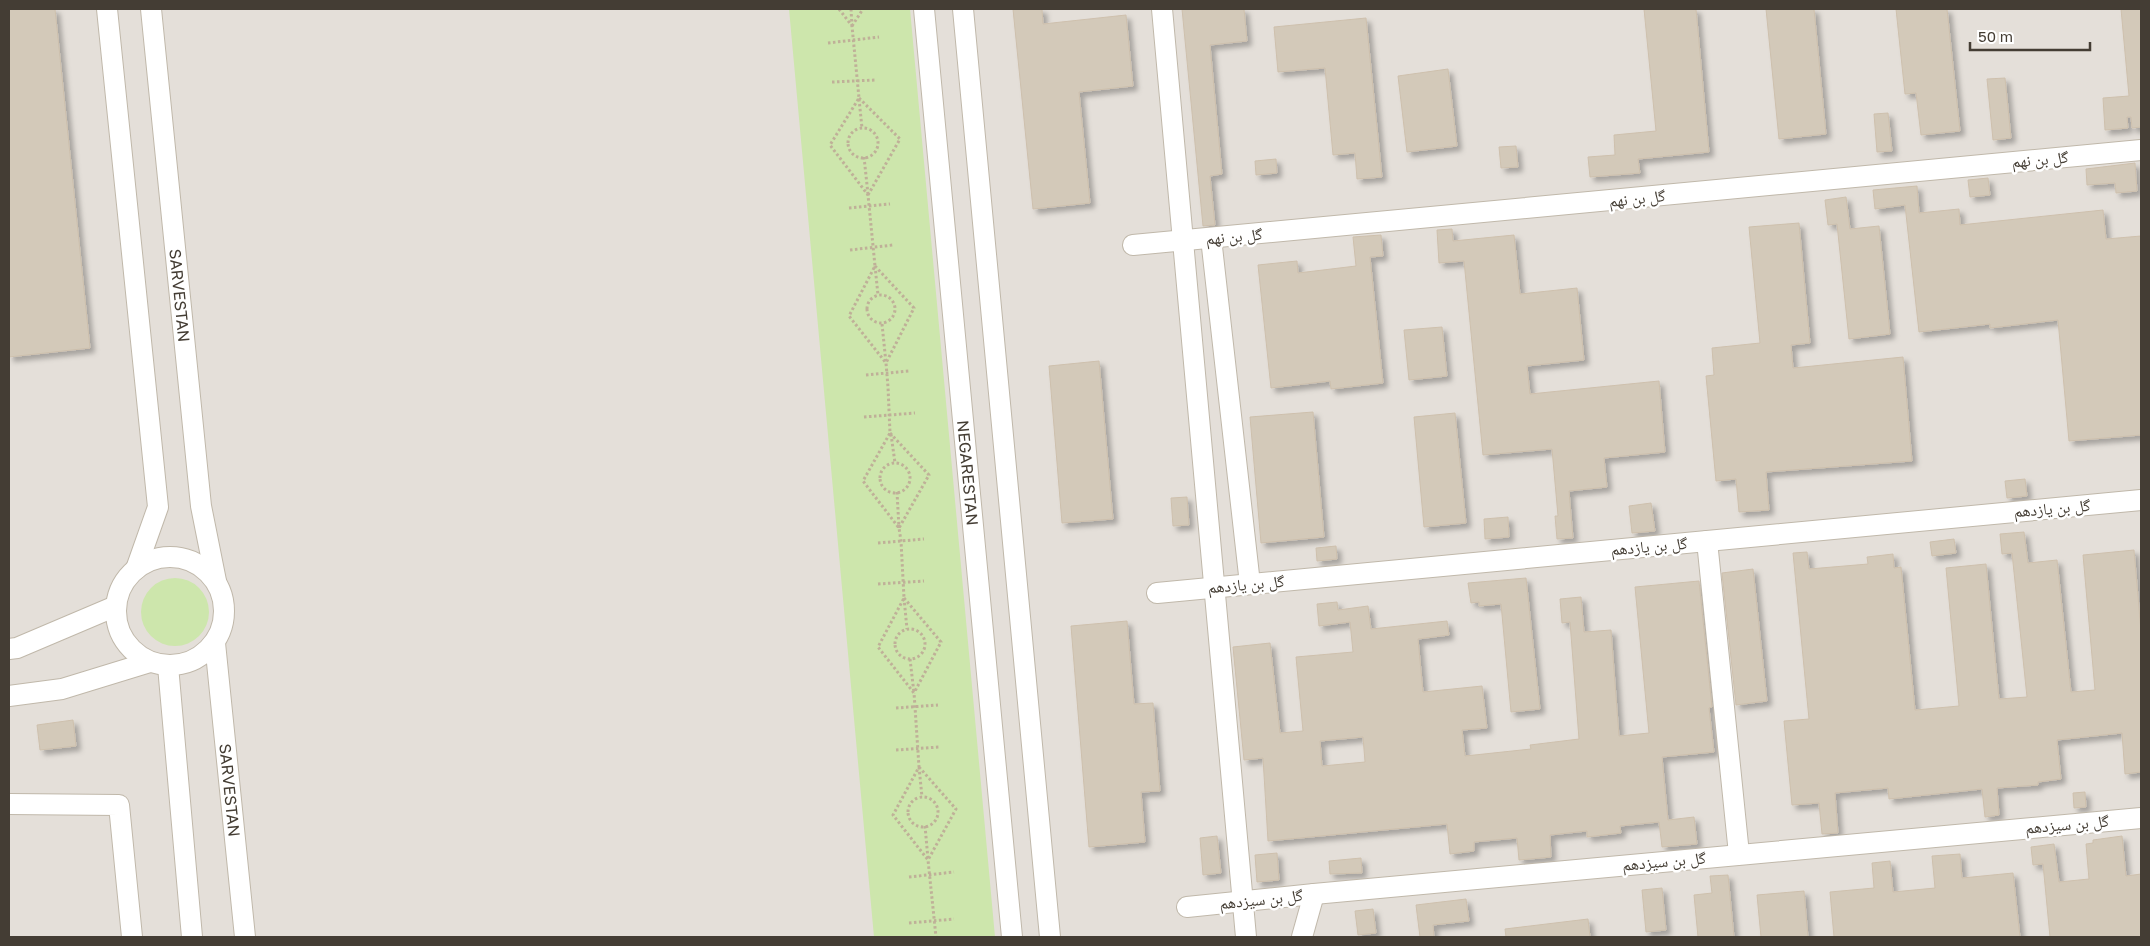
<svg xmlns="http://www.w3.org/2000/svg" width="2150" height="946" viewBox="0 0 2150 946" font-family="'Golos Text','Noto Naskh Arabic',sans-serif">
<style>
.industrial{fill:#e4dfd9}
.green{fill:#cde6ac}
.building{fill:#d3c9b9;stroke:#cec0ad;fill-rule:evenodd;filter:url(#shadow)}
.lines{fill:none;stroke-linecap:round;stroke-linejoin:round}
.minor-casing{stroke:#c0b8aa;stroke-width:22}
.path{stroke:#bfb098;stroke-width:3;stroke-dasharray:2.5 2.5;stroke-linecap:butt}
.minor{stroke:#fff;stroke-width:20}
.labels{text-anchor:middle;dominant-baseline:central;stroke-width:5;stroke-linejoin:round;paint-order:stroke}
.street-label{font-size:16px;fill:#443d34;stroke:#fff}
</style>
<defs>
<filter id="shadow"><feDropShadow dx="4.5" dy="4.5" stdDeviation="2.5" flood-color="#0004"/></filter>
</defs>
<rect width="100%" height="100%" fill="#f2ede4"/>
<path class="industrial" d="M9,9H2141V937H9Z"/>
<path class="green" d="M789,9H910L995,937H874Z
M141 612a34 34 0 1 1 68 0a34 34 0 1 1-68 0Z"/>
<path class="building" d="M9,9H55L90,348L9,357Z
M1013,9H1042L1043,24L1126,15L1133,86L1079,92L1090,203L1033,209Z
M1182,9H1244L1247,41L1210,45L1222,174L1210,176L1215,225L1203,226Z
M1644,9H1696L1709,152L1638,159L1640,173L1590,177L1588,157L1615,155L1614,135L1656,131Z
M1766,9H1814L1826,134L1779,139Z
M1896,9H1947L1960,131L1921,135L1916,93L1905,94Z
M2121,9H2141V127L2132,128L2131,117H2127L2128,128L2105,130L2103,98L2129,96Z
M1366,18L1382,177L1357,179L1355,153L1333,155L1325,68L1278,72L1274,27Z
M1448,69L1457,146L1407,152L1398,76Z
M2005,78L2011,138L1993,140L1987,79Z
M1888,113L1892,151L1877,152L1874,114Z
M1516,146L1518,167L1501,168L1499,147Z
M1276,159L1277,173L1256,175L1255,161Z
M2135,163L2137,191L2116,193L2115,183L2087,185L2086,169Z
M1988,178L1990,195L1970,197L1968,180Z
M1917,186L1919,213L1959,209L1960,225L2103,210L2106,239L2141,236V435L2069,441L2058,320L1990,328V324L1919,332L1905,205L1875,209L1873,190Z
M1846,197L1850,229L1879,226L1890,334L1849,339L1837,224L1828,225L1825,200Z
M1799,223L1810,343L1791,345L1793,368L1903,357L1912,461L1766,472L1769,510L1739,512L1736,479L1716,481L1706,376L1714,375L1712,348L1760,343L1749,227Z
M1452,229L1453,241L1514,235L1520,294L1577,288L1584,360L1527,366L1530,394L1659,381L1665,452L1604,458L1607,487L1569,491L1573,538L1557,539L1555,516H1558L1552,449L1483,455L1464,261L1439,263L1437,230Z
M1381,235L1383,256L1370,257L1383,383L1331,389L1330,381L1271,388L1258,265L1297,261L1298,273L1356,266L1353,237Z
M1442,327L1447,376L1409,380L1404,330Z
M1099,361L1113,519L1062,523L1049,366Z
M1313,412L1324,537L1261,543L1250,417Z
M1455,413L1466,523L1424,527L1414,417Z
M2025,479L2027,496L2007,498L2005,481Z
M1187,497L1189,525L1173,526L1171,498Z
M1651,503L1655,531L1632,533L1629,506Z
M1508,517L1509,537L1485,539L1484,519Z
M2024,532L2028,563L2057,560L2071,692L2095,690L2083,555L2134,550L2141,631V772L2125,774L2122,733L2057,740L2061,779L2038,782V785L1997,788L1999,815L1985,817L1982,789L1889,799L1888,788L1835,793L1838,833L1822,834L1819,803L1792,805L1784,721L1809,719L1793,553L1807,552L1809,569L1868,564L1867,557L1893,554L1894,568L1901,567L1915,710L1959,706L1946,568L1986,564L1999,699L2027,697L2012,553L2002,554L2000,534Z
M1954,539L1956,553L1932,556L1930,542Z
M1336,546L1337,559L1317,561L1316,548Z
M1753,569L1767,701L1736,705L1722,573Z
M1526,578L1540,709L1511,712L1501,604L1479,606V602L1471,603L1468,583Z
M1699,581L1712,707L1709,708L1714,752L1662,757L1668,820L1694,817L1697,844L1662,847L1659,822L1620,826L1621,833L1587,837V831L1550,835L1551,857L1519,860L1517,838L1474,842V851L1450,854L1447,824L1268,841L1263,758L1244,760L1233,647L1270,643L1280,733L1303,731L1296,657L1353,652L1350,622L1319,626L1317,604L1337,602L1338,610L1368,606L1371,629L1447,621L1449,635L1418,639L1423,692L1482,686L1487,728L1462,730L1465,756L1531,749L1530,745L1579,739L1570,622L1562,623L1560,599L1581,597L1584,632L1611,630L1619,736L1649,733L1635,587ZM1363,737L1365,762L1322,766L1320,741Z
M1127,621L1134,704L1153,703L1160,791L1141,792L1145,842L1089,847L1071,626Z
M73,720L76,746L40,750L37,725Z
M2085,792L2086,807L2074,808L2073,793Z
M1217,836L1221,873L1203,875L1200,838Z
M2122,836L2126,876L2141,874V937H2050L2043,864L2033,865L2031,847L2054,844L2059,882L2089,879L2086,844L2093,843V840Z
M1277,853L1279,880L1257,882L1255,855Z
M1960,854L1962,878L2013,873L2020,937H1834L1830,892L1874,888L1872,863L1890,861L1893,892L1935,888L1932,856Z
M1361,858L1362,873L1330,874L1329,861Z
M1728,875L1734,937H1698L1694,895L1712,893L1710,876Z
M1662,888L1666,930L1646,932L1642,890Z
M1804,891L1808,937H1761L1757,895Z
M1466,899L1469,921L1433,925L1434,937H1420L1416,905Z
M1373,909L1376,933L1358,935L1355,911Z
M1588,919L1590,937H1506L1505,929Z"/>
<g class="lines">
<g class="minor-casing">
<g id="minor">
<path d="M107,9L158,507L136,569"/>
<path id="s1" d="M151,9L201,506L216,581"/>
<path id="s2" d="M924,9L1012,937"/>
<path d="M963,9L1050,937"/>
<path d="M1162,9L1246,937"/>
<path d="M1211,238L1250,584"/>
<path d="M1133,245L2141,150"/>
<path d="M1707,541L1739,854"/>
<circle cx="170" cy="611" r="54"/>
<path d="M1157,593L2141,500"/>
<path id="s3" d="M215,643L245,937"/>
<path d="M9,649L17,648L116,606"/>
<path d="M168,666L192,937"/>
<path d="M9,696L62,689L150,662"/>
<path d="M9,804L119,805L132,937"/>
<path d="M1187,907L1314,894L2141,818"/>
<path d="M1302,937L1314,894"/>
</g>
</g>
<path class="path" d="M839,9L852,26L859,98L830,145L868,195L875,266L849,316L886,363L888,387L890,433L863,481L899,528L901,541L904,598L878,647L914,693L915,707L919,767L893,815L928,860L936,937
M851,9L852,26
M852,26L863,9
M828,43L879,37
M832,82L875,80
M859,98L900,139L868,195
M859,99L862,128
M848 143a15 15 0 1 1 30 0a15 15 0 1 1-30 0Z
M864,157L868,194
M849,208L890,204
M850,250L893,245
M875,266L914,308L886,363
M875,266L878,295
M867 309a14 14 0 1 1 28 0a14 14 0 1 1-28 0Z
M882,324L886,363
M866,375L909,371
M864,417L915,413
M890,433L929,475L899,528
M891,434L895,463
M880 478a15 15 0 1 1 30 0a15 15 0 1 1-30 0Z
M897,492L899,528
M878,543L924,539
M878,584L924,581
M904,598L941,642L914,693
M904,598L907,629
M895 644a15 15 0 1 1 30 0a15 15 0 1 1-30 0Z
M910,659L914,693
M896,708L938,705
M896,750L939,747
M919,767L956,809L928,860
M919,767L922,797
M908 812a15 15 0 1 1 30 0a15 15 0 1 1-30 0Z
M925,826L928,859
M909,877L954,872
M909,923L954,919"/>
<use href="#minor" class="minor"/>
</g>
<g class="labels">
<g class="street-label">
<text transform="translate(2040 159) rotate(-5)">گل بن نهم</text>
<text transform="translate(1637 198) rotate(-6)">گل بن نهم</text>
<text transform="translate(1234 236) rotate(-5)">گل بن نهم</text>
<text stroke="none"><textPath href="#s1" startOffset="288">SARVESTAN</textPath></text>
<text stroke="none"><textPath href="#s2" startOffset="466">NEGARESTAN</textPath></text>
<text transform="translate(2052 508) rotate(-5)">گل بن یازدهم</text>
<text transform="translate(1649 546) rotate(-5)">گل بن یازدهم</text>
<text transform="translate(1246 584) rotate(-5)">گل بن یازدهم</text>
<text stroke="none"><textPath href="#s3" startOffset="148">SARVESTAN</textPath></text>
<text transform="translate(2067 824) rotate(-5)">گل بن سیزدهم</text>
<text transform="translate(1664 861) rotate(-5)">گل بن سیزدهم</text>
<text transform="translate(1261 899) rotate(-6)">گل بن سیزدهم</text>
</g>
</g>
<rect width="2150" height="946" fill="none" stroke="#443d34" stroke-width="20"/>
<path d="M1970 42v8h120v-8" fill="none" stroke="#443d34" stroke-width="2.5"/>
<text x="1978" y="42" font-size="15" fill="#443d34" stroke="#ffffff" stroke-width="4" paint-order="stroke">50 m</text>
</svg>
